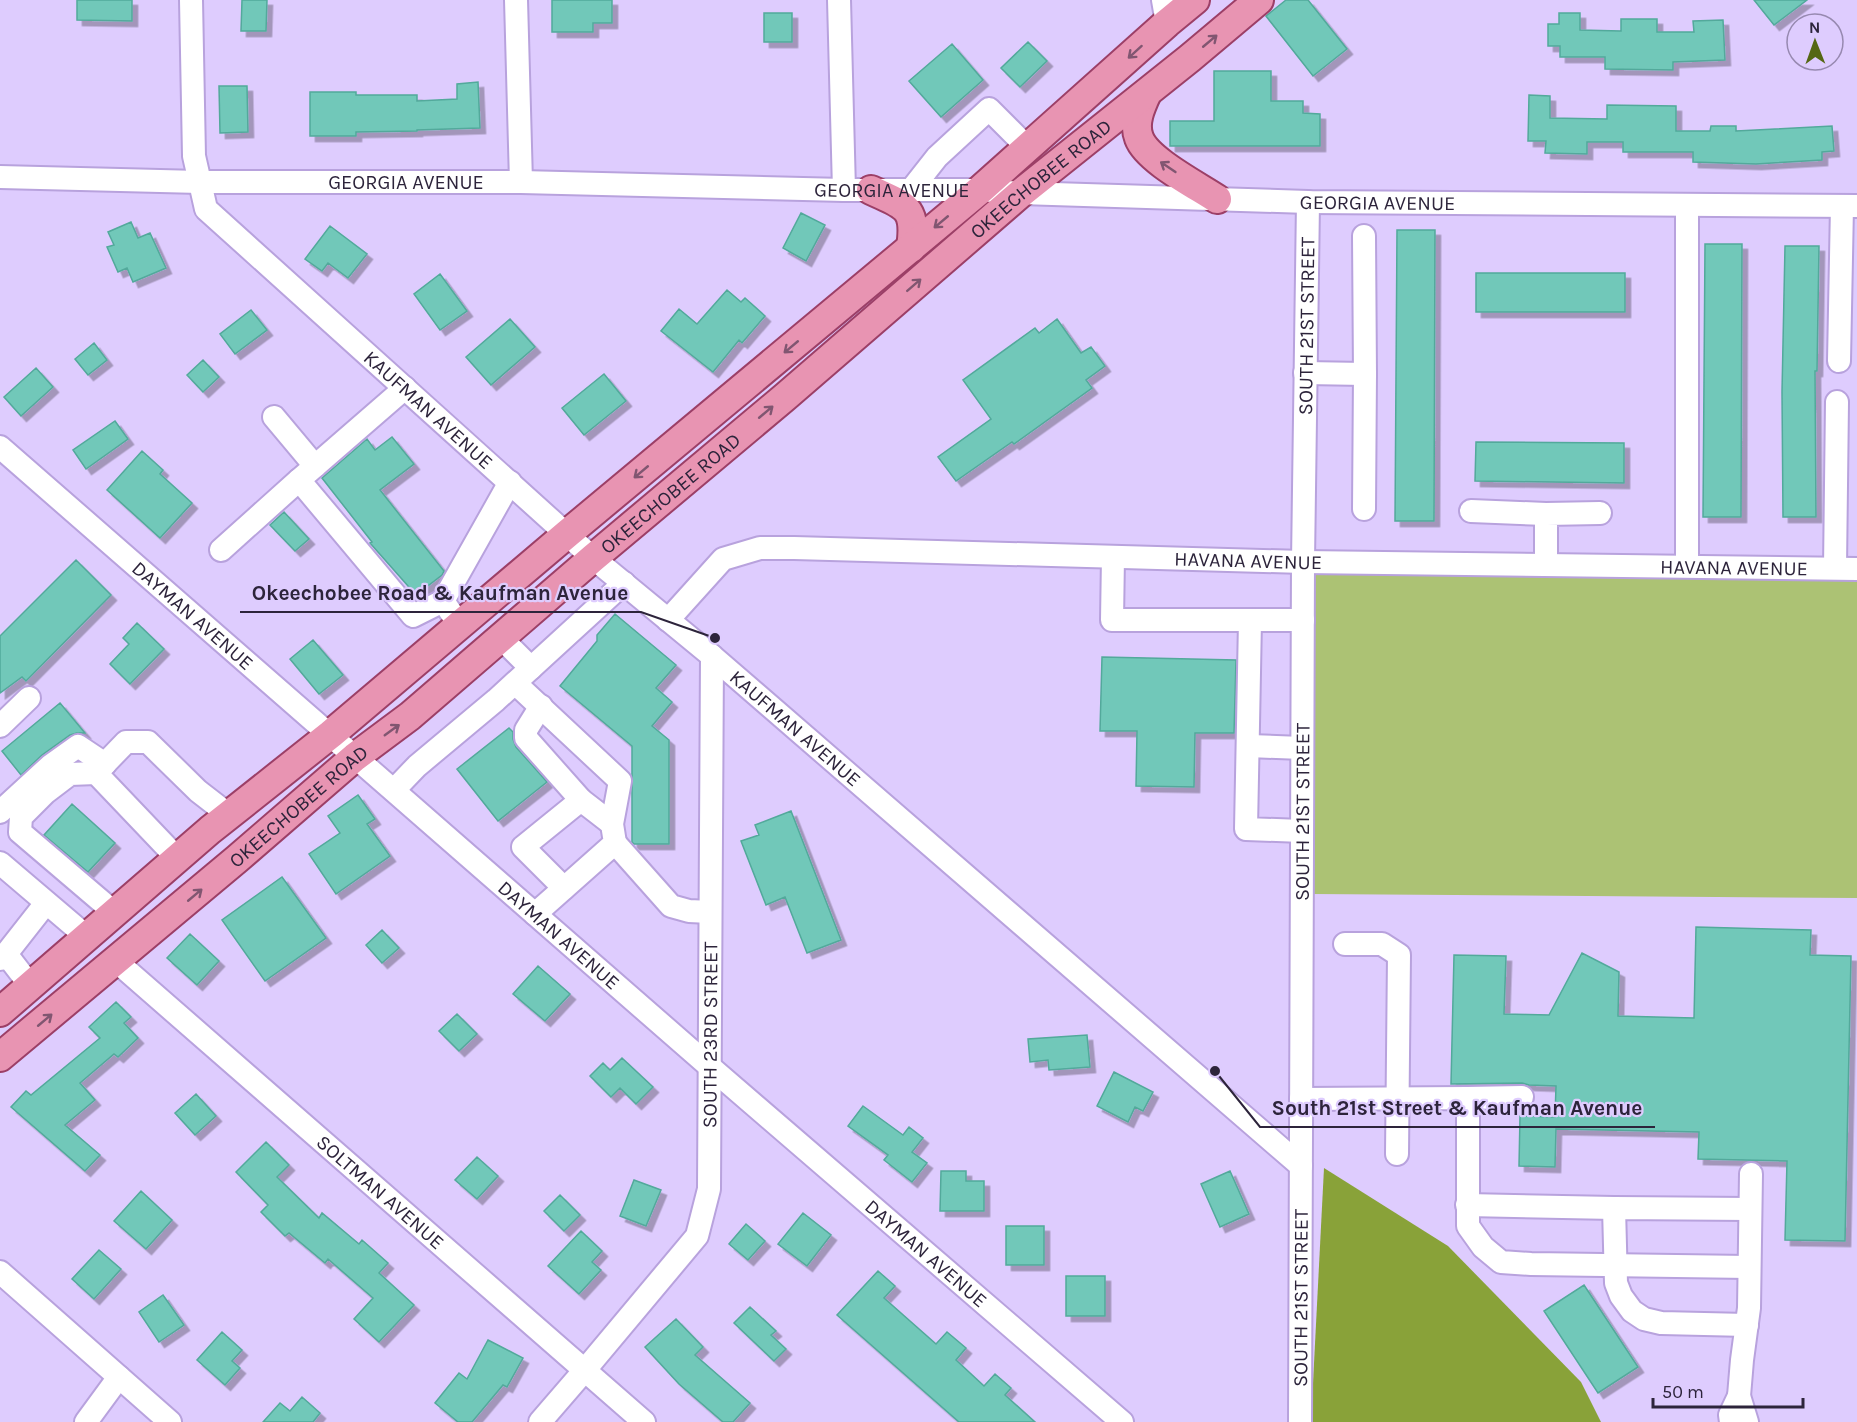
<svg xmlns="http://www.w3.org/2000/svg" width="1857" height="1422" viewBox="0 0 1857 1422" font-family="Karla,sans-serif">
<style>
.green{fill:#acc274}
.forest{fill:#89a239}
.building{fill:#71c8b9;stroke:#52a99b;stroke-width:1.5;filter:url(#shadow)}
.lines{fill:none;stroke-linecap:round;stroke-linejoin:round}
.minor-casing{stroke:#b8a2dd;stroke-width:26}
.major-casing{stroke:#9c3f67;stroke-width:32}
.minor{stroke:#fff;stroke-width:22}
.major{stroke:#e894b2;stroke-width:28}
.oneway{stroke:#815671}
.labels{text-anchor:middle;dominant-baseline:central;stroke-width:4.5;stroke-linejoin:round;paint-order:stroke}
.street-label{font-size:20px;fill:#2d243b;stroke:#deccfe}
.leader{fill:none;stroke:#2d243b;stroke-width:2}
.callout-dot{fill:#2d243b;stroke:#deccfe;stroke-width:2}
.callout-label{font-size:21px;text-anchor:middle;font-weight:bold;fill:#2d243b;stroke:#deccfe;stroke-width:4.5;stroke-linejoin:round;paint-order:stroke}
</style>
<defs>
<filter id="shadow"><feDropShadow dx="5.5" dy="5.5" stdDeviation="0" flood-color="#0004"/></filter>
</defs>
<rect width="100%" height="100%" fill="#deccfe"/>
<path class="green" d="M1313,574L1857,580V898L1312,894Z"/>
<path class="forest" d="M1324,1168L1448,1246L1581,1382L1601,1422H1311Z"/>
<path class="building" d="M77,0H132V21L77,20Z
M242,0H267L266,31H241Z
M552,0H612V23H593V32H552Z
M1286,0H1308L1347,49L1313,76L1266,16Z
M1754,0H1807L1774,25Z
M764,13H792V42H764Z
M1559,13H1580V30L1621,31V19H1657V32H1694L1693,21L1723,20L1725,60L1673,62V70L1605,69V57H1560V46H1548V24H1559Z
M1028,42L1047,61L1020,87L1001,68Z
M952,44L983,80L941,117L909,81Z
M1214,71H1271V101H1303V113L1320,114V146H1170V121H1214Z
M478,82L480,128L417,130V131L356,132V136H310V92H356V95H417V101L457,99V84Z
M219,86H247L248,132L220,133Z
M1529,95L1550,96V118L1607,119V105L1676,106V131H1710L1711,126H1736V131L1832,126L1834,151L1822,152V160L1756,164L1693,162V152H1623V142H1587V154L1545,153L1546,141H1528Z
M801,213L825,225L806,261L783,248Z
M131,222L138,238L150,233L166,268L133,282L127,268L118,272L107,247L114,245L108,232Z
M330,226L367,254L348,278L328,263L322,271L305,259Z
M1397,230H1435L1434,521H1395Z
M1705,244H1742L1741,517H1703Z
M1785,246H1819L1817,371H1815L1816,517H1783L1782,392Z
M1476,273H1625V312H1476Z
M440,274L467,311L440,330L414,294Z
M727,290L741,302L745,298L765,316L742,343L739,340L713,372L661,331L679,309L697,324Z
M251,310L267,330L235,354L220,334Z
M510,319L535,347L491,385L466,357Z
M1057,319L1081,353L1091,347L1105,366L1086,380L1092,388L1014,444L1012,442L956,481L938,457L991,419L963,380L1035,328L1039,333Z
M94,343L107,360L88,375L75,359Z
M203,360L219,377L203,392L187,375Z
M36,368L53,387L21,416L4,397Z
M604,374L626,401L584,435L562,408Z
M115,421L128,439L86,469L73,450Z
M392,437L414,464L380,490L444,571L442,575L416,595L370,543L372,542L322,478L367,439L375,450Z
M1476,442L1624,443V483L1475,481Z
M142,451L163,470L160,474L192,503L160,538L107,490Z
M284,512L309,539L295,551L270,525Z
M76,560L111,595L26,681L22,677L0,693V636Z
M615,614L676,665L656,688L672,702L652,726L669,740V844H634L632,842V746L560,686L597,641V635Z
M137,623L164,649L130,684L110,664L129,644L123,638Z
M313,640L343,675L319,694L290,659Z
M1102,657L1236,660L1234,733H1195L1194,787L1136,786L1137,731H1100Z
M60,703L85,733H77L70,735L42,755L21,775L2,751Z
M509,728L513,732V739L516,747L547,782L498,821L457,769Z
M358,795L375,819L367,824L390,856L336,894L309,854L340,833L328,816Z
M72,804L115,843L88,872L44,835Z
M791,811L841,940L807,953L785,897L766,905L741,841L759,835L755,825Z
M282,877L326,938L265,981L222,920Z
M1696,927L1811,930L1810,955L1851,956L1845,1241L1785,1240L1787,1161L1698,1159L1699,1132L1556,1129L1555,1167L1519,1166L1520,1116L1555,1117L1556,1086L1529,1085L1522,1083L1451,1084L1454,955L1506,956L1504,1014L1549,1015L1582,953L1619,972L1618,1016L1694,1018Z
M382,930L399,948L382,963L366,945Z
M190,934L219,961L197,985L167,958Z
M538,966L570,994L545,1021L513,994Z
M116,1002L131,1017L124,1023L138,1038L118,1057L114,1054L80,1083L95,1100L65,1125L100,1155L85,1171L11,1107L26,1091L31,1095L100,1038L89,1027Z
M457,1014L477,1034L459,1051L439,1031Z
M1087,1035L1090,1067L1049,1070L1048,1060L1030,1062L1028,1039Z
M622,1058L653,1087L636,1104L620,1088L611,1097L590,1076L603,1063L610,1070Z
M1114,1072L1153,1092L1143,1111L1135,1107L1128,1122L1097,1106Z
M196,1094L216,1116L195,1135L175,1113Z
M863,1106L903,1135L909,1127L923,1138L912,1152L927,1163L912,1182L884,1160L888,1155L848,1126Z
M266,1142L289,1165L277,1177L319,1218L322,1213L359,1244L362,1240L388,1263L379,1273L414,1305L379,1342L354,1319L373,1298L328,1259L325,1263L289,1233L285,1236L261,1212L268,1205L236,1172Z
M477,1157L498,1176L477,1199L455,1180Z
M941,1171H966V1181H984V1211H940Z
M1230,1171L1249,1214L1220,1227L1201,1184Z
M634,1180L661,1190L646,1226L620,1216Z
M141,1191L172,1220L146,1249L114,1221Z
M560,1195L580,1215L564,1231L544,1211Z
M803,1213L831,1235L807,1266L778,1244Z
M746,1224L765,1241L748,1260L729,1244Z
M1006,1226H1044V1265H1006Z
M581,1231L602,1251L592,1262L601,1270L579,1294L548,1266Z
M99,1250L121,1269L94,1299L72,1279Z
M878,1271L895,1286L884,1298L936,1344L947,1332L966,1348L956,1360L984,1386L995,1374L1011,1388L1005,1395L1035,1422H959L837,1315Z
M1066,1276H1105V1316H1066Z
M1584,1285L1638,1367L1598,1393L1544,1311Z
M163,1295L184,1325L159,1342L139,1312Z
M750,1307L776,1331L771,1335L786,1349L774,1361L734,1323Z
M676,1319L703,1347L695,1355L750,1403L733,1422H723L679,1384L645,1347Z
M222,1332L242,1350L232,1361L240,1368L225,1385L197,1360Z
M488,1340L523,1358L507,1387L503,1385L472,1422H458L435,1403L459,1373L467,1379Z
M302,1397L320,1413L313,1422H263L280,1403L290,1411Z"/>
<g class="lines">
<g class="minor-casing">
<g id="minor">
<path id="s1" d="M191,0L194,156L206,209L593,558L712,656L1301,1166"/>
<path d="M516,0L521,182"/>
<path d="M839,0L844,190"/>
<path d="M1163,0L1167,23"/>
<path id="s2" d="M0,177L200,182H521L844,190H980L1021,193L1308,202L1857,206"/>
<path d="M911,190L937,157L989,109L1028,148"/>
<path d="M1839,361L1842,206"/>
<path d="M1305,373L1365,374L1364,236"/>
<path d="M405,388L299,480L413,616L443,601"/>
<path d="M274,417L315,466"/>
<path id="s3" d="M0,447L709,1066L1122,1422"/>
<path d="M1364,509L1365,374"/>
<path d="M1471,511L1546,514"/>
<path d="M221,550L299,480"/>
<path d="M1113,557L1112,620H1303"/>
<path d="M1546,565V514L1600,513"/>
<path d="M1687,566V205"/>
<path d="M1835,568L1837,402"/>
<path d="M452,614L443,601L510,482"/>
<path id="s4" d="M668,620L723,559L760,548H794L1303,562L1857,569"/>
<path d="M1250,620L1246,829L1302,831"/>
<path d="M501,638L531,668"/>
<path d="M515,683L620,781L612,824L615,843L535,914"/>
<path d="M541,706L526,730V738L581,800"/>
<path d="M0,726L29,698"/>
<path d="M1249,746L1302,748"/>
<path d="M96,773L177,858"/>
<path d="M394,790L417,766L496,700L624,583"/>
<path d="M0,812L50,766L78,746L105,764"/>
<path d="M615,843L671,906L689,911L710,912"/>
<path d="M0,863L87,937"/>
<path d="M564,888L523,847L581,800L612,824"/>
<path d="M115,913L20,832L21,817L45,793L70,774L96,773L126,742H148L198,791L229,815"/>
<path d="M1345,944H1382L1399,955L1397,1154"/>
<path d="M6,954L30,985"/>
<path d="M0,959L6,954L46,903"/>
<path id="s5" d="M116,961L644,1422"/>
<path d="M1468,1098L1522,1097"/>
<path d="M1301,1099L1468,1098V1226L1483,1247L1501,1262L1531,1264L1749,1267"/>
<path d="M1467,1205L1614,1208"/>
<path d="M0,1272L170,1422"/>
<path d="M1747,1325L1661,1323L1644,1319L1632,1311L1621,1296L1616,1283L1614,1208L1750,1209"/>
<path d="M1739,1396L1742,1360L1749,1308L1751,1174"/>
<path d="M86,1422L119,1377"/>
<path id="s6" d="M540,1422L584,1371L697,1236L709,1189L712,656"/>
<path id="s7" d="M1300,1422L1303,562L1308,202"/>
<path d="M1731,1422L1730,1415L1739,1396L1747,1422"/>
</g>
</g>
<g class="major-casing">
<g id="major">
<path d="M1147,93C1141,106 1133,123 1139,138C1147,160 1196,185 1217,199"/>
<path d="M871,190C905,206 917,206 911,248"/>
<path d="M0,1012L210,830L331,734L567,534L980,190L1167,23L1195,0"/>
<path id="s8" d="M0,1057L237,859L355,757L410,716L593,558L785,397L1021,193L1190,58L1259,0"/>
</g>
</g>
<use href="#minor" class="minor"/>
<use href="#major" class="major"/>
</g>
<defs><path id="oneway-shaft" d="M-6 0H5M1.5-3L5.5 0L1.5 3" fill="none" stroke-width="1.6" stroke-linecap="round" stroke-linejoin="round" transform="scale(1.5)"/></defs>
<g class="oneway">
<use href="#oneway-shaft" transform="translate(1210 41) rotate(-40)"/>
<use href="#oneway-shaft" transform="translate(1135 52) rotate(138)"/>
<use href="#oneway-shaft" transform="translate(1168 167) rotate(-146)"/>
<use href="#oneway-shaft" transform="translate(941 222) rotate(140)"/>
<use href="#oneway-shaft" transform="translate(914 285) rotate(-41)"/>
<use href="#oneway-shaft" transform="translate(791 347) rotate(140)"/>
<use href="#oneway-shaft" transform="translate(766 412) rotate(-40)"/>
<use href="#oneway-shaft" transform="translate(641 472) rotate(140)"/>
<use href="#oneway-shaft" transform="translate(392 730) rotate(-36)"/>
<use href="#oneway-shaft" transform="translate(195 895) rotate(-40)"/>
<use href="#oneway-shaft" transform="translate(45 1020) rotate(-40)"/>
</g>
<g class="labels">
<g class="street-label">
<text stroke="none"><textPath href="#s8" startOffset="1362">OKEECHOBEE ROAD</textPath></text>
<text stroke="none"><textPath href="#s2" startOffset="406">GEORGIA AVENUE</textPath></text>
<text stroke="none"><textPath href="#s2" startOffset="892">GEORGIA AVENUE</textPath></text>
<text stroke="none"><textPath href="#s2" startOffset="1378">GEORGIA AVENUE</textPath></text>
<text stroke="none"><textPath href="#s7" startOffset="1096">SOUTH 21ST STREET</textPath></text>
<text stroke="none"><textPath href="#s1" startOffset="510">KAUFMAN AVENUE</textPath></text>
<text stroke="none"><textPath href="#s8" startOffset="876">OKEECHOBEE ROAD</textPath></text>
<text stroke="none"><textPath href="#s4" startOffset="609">HAVANA AVENUE</textPath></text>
<text stroke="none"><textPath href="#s4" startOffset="1095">HAVANA AVENUE</textPath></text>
<text stroke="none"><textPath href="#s3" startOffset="256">DAYMAN AVENUE</textPath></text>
<text stroke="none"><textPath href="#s1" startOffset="996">KAUFMAN AVENUE</textPath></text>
<text stroke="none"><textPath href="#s8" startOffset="390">OKEECHOBEE ROAD</textPath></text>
<text stroke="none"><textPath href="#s7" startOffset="610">SOUTH 21ST STREET</textPath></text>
<text stroke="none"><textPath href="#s3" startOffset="742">DAYMAN AVENUE</textPath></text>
<text stroke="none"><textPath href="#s6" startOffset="446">SOUTH 23RD STREET</textPath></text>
<text stroke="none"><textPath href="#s5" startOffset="351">SOLTMAN AVENUE</textPath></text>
<text stroke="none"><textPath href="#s3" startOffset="1228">DAYMAN AVENUE</textPath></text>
<text stroke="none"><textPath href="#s7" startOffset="124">SOUTH 21ST STREET</textPath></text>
</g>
</g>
<path class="leader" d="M715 638L641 612H240M1215 1071L1260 1127H1655"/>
<g class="callout-dot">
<circle cx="715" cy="638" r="6"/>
<circle cx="1215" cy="1071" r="6"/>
</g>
<g class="callout-label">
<text x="440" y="600">Okeechobee Road &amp; Kaufman Avenue</text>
<text x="1457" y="1115">South 21st Street &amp; Kaufman Avenue</text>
</g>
<g transform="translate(1815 42) rotate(359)"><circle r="28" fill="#deccfe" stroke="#9789b0" stroke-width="1.5"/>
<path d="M0-4.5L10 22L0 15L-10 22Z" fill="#556713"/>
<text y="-9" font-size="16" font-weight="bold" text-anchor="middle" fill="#2d243b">N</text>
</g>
<path d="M1653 1398v9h150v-9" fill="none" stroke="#2d243b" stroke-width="3"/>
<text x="1662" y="1398" font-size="18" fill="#2d243b" stroke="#deccfe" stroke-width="4.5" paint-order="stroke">50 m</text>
</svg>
